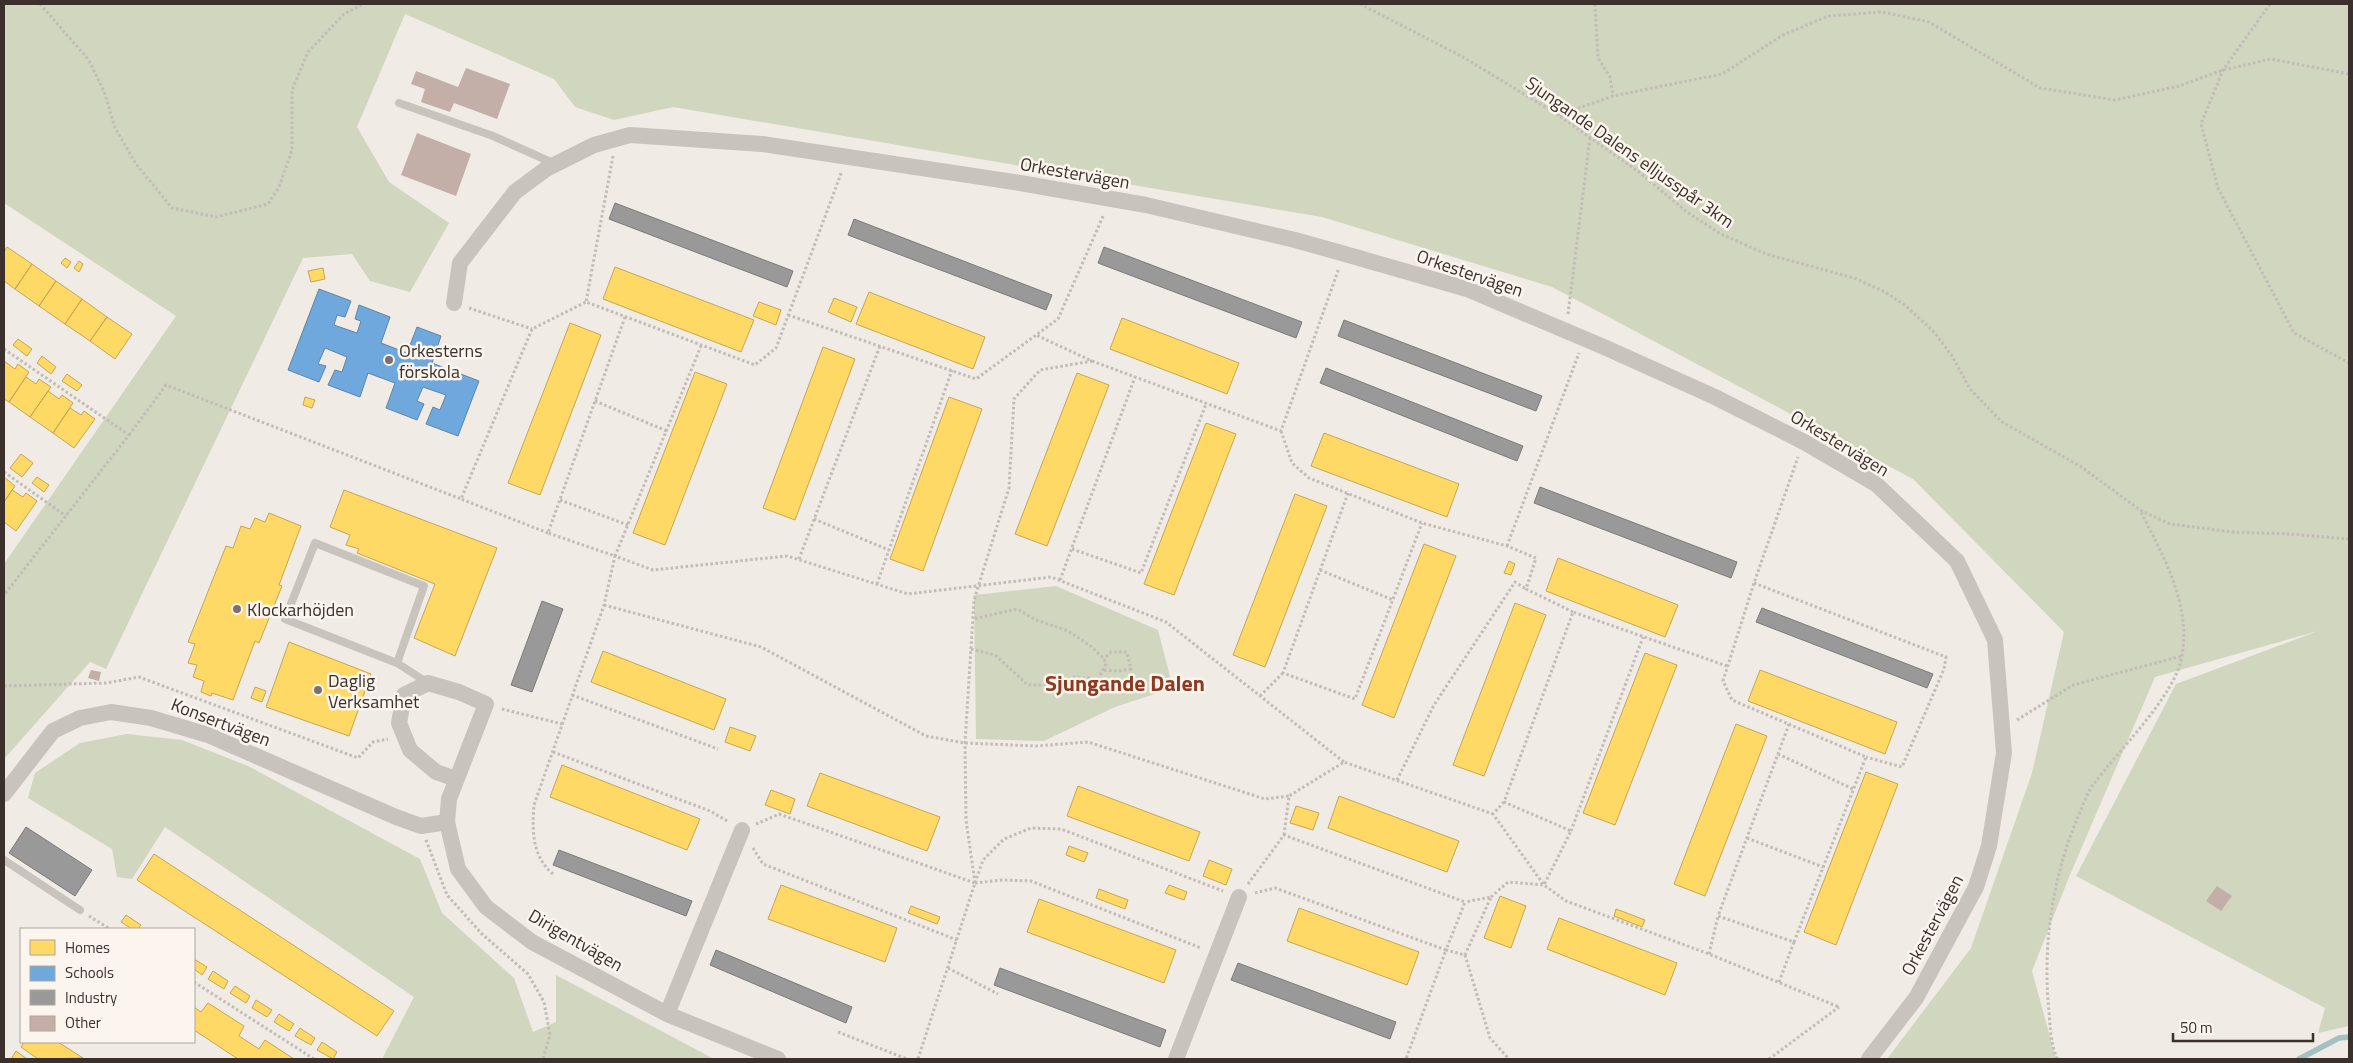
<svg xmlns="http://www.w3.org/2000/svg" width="2353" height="1063" viewBox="0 0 2353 1063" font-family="'Titillium Web',sans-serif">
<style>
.green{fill:#d1d6bf}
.homes{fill:#ffd966;stroke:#c4a654}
.schools{fill:#6fa8dc;stroke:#5f84a7}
.industry{fill:#999;stroke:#7d7a78}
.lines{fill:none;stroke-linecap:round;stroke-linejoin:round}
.stream{stroke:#a1c2c1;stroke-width:5.5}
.building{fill:#c3afa7}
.path{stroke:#c2bbb6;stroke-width:3;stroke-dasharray:2.5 2.5;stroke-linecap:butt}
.lane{stroke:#c9c3be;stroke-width:8}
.street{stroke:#c9c3be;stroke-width:16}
.poi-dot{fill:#7a716c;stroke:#fbf5ee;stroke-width:2}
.labels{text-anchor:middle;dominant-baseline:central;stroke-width:5;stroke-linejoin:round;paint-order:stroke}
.street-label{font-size:18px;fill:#3b302b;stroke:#fbf5ee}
.poi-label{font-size:18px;fill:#3b302b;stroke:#fbf5ee;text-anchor:start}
.district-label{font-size:22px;font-weight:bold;fill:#8c3b22;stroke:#fbf5ee}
</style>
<rect width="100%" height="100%" fill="#f0ebe5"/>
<path class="green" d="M4,4H2349V1026L2318,1033L2325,1008L2076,876L2176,684L2318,631L2155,677L2069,877L2032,971L2056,1059H1887L1971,948L2032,773L2064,632L1913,479L1552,287L1322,217L673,107L614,120L575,107L554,79L405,14L357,127L389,182L449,223L410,292L370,281L352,254L303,258L106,669L90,662L4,759V564L176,316L4,203Z
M1056,586L1158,630L1173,688L1115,707L1044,741L976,739L974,595Z
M127,734L182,740L248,766L420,859L442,913L514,978L533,1032L556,1022V975L714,1059H382L414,997L165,827L132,879L117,877L112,849L28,798L35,773L80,743Z"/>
<path class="homes" d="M7,247L32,264L15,289L4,281V252Z
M65,258L71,262L67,268L61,263Z
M79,261L83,264L79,272L74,268Z
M32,264L56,281L39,306L15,289Z
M615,267L754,320L741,352L603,299Z
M323,268L325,279L311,282L308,271Z
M56,281L82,299L65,324L39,306Z
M869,292L985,337L973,369L856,324Z
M834,298L857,307L851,322L828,312Z
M82,299L107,317L90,341L65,324Z
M759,302L781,310L776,325L753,316Z
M107,317L132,334L115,359L90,341Z
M1122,318L1239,363L1227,394L1110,349Z
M570,323L601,335L540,495L508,483Z
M18,339L32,349L27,356L13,345Z
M823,347L855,359L795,520L763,508Z
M42,356L56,367L51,374L37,363Z
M4,361L15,369L18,364L29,372L9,402L4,399Z
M695,372L727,384L665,545L633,533Z
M1077,373L1109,385L1047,546L1015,534Z
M67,374L82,385L77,391L62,381Z
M26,377L36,384L39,379L51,387L30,417L9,402Z
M48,391L59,399L62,395L73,403L53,433L30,417Z
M305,397L315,400L312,408L303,405Z
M949,397L982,409L923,571L890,559Z
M70,408L81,415L84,411L95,419L74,448L53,433Z
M1206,423L1236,434L1174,595L1144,584Z
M1324,433L1459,484L1447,517L1311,466Z
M21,454L33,463L22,477L10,468Z
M4,477L15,486L4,502Z
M37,477L49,485L44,492L32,483Z
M12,490L23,497L26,493L37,501L16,531L4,522V502Z
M344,490L497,548L455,656L414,638L435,584L357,553L359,549L346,545L350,535L330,527Z
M1295,494L1327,506L1265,667L1233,655Z
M269,513L301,526L279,585L282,586L259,643L255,641L233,700L212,693L211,696L201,692L204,681L193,677L197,665L188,663L195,644L188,642L226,546L233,548L241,526L250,529L255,518L265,522Z
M1424,544L1456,556L1394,718L1362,705Z
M1558,558L1678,605L1665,637L1546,591Z
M1509,561L1515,564L1511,575L1504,573Z
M1515,603L1546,615L1484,776L1453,765Z
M289,642L371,674L349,736L266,707Z
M603,651L726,699L714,730L591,682Z
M1645,653L1677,665L1615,825L1583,813Z
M1760,670L1897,722L1885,754L1748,701Z
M255,687L266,691L262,702L251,698Z
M1736,724L1767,736L1705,896L1674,884Z
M730,727L756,736L750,751L725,742Z
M562,765L700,819L687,850L550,797Z
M1866,772L1898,784L1836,945L1804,932Z
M820,773L940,817L927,851L807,806Z
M1078,786L1200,832L1189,861L1067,816Z
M771,790L795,799L790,814L765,805Z
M1339,796L1459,841L1447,872L1328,828Z
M1296,806L1319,813L1313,830L1290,823Z
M1069,846L1088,853L1084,862L1066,855Z
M154,854L394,1011L377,1036L137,880Z
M1209,860L1232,869L1226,885L1203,876Z
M781,885L897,928L885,962L768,919Z
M1169,885L1187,892L1184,900L1165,893Z
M1099,889L1128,900L1125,909L1096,898Z
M1500,896L1526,906L1511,948L1484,938Z
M1039,899L1176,950L1164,983L1027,932Z
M911,906L940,917L937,924L908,913Z
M1299,908L1419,952L1407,985L1287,941Z
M1616,909L1645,920L1642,927L1614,916Z
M126,915L141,925L138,929H132L121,922Z
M1559,918L1677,963L1665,995L1547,949Z
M194,959L207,967L202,975L194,969Z
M213,971L228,981L224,989L208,979Z
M235,986L250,996L246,1003L230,993Z
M256,1000L272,1010L267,1017L252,1008Z
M208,1003L244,1026L239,1036L259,1049L265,1040L294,1059H238L194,1030V1007L201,1012Z
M279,1014L294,1024L289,1031L274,1022Z
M300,1028L315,1038L311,1045L295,1036Z
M24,1042H58L83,1058L38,1059L21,1047Z
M322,1042L337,1052L333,1059L317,1050Z
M16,1051L27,1059H11Z"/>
<path class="schools" d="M319,289L351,301L345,317L337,315L334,325L357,333L361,321L355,319L359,305L390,317L381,343L407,353L417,327L441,336L432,363L479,381L458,436L426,424L433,407L440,410L446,395L423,387L417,401L424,404L417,420L386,408L395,383L368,373L360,397L328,385L335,370L342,372L347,357L325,348L318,364L326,366L319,382L288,370Z"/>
<path class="industry" d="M615,203L793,271L787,287L609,219Z
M854,219L1052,295L1046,310L848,235Z
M1104,247L1302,322L1296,338L1098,263Z
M1344,320L1542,396L1536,411L1338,336Z
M1326,368L1523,446L1517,461L1320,383Z
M1540,487L1737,562L1731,578L1534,503Z
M542,601L563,609L532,692L511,685Z
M1762,608L1933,674L1927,688L1756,622Z
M26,827L92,870L75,896L9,853Z
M559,850L692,901L686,916L553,865Z
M716,950L852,1007L846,1023L710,965Z
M1238,963L1396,1022L1390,1039L1231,980Z
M1000,968L1166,1030L1160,1047L994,985Z"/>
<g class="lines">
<path class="stream" d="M2299,1059L2339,1038L2349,1037"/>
</g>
<path class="building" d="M466,68L510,84L497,119L454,103L450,112L421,102L425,89L411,84L416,71L458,87Z
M417,133L471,154L456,196L401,175Z
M91,670L101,672L99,681L88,678Z
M2217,886L2232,896L2221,911L2206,901Z"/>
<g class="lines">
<path class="path" d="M40,4L88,59L104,91L115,128L136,164L172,208L216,217L268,204L279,187L292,150V90L308,52L344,14L363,4
M1360,4L1463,57L1558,115L1639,172L1687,212L1721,234L1766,254L1854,278L1885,292L1906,306L1935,333L1952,356L1970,389L2002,422L2080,466L2140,510L2170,524L2233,532L2290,534L2349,539
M1595,4L1598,58L1610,77L1613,96
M2270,4L2223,70L2201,124L2218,188L2294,333L2349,363
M1559,115L1613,96L1722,74L1783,35L1828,16L1882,12L1929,22L2040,88L2115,100L2179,86L2223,70L2271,59L2349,74
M613,156L586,302L755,365L776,348L842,171
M469,308L532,329
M1568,314L1590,138
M788,315L976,379L1058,319L1104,214
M625,317L548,533L615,556L701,346
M4,349L129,435L4,595
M1092,361L1281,431L1339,268
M595,401L667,431
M1281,431L1292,463L1309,478L1422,523L1507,546L1536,558L1526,589L1573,612
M129,435L166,385L461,499
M4,472L66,516
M1348,493L1283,673L1355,699L1422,523
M560,500L628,525
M814,519L889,550
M548,533L461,499L532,329L586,302
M1507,546L1579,353
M1072,549L1141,573L1206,404
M799,559L880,346
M1320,570L1393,600
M1060,580L1135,377
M1754,583L1946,657L1944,669L1902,767L1866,757
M877,584L952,370
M604,605L761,647L926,736L965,743L1036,746L1088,742L1265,799L1289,796
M971,649L995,655L1028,685H1045L1075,677L1098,679L1106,664L1104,659L1092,647L1068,631L1036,620L1017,609L973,619
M1104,670L1119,671L1131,669L1127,652H1111L1104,659
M4,686L106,683L139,677L358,758L373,742L388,739
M572,695L718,749
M1260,696L1283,673
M502,709L562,724
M2017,720L2073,685L2182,656
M1789,724L1718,916L1794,942L1866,757L1732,700L1723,681L1754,583L1798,457
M553,752L710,811L729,822
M1778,754L1853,789
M1397,780L1434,705L1515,582L1526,589
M1504,802L1493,814L1544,885L1571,831L1504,802L1573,612L1727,666
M756,824L779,814L975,883L918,1059
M1571,831L1643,637
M1284,835L1289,796L1344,762L1493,814
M1747,838L1823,867
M426,840L447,895L482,934L528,974L544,1002L550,1035L543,1059
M753,848L763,864L957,940
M553,874C532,856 532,831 534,805L604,605L615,556L653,570L787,556L908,594L1051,577L1166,622L1344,762
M975,883L966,820L965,743L974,600L1009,488L1014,399L1040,370L1092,361L1036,335
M975,883L983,860L1004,839L1031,828L1061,829L1223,891
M975,883L1002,880L1031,881L1201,948
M1248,884L1284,835L1465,902L1446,950L1465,955L1491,897L1465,902
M1255,893L1275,888L1446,950L1406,1059
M1491,897L1508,882L1544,885L1566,901L1709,954L1839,1007
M89,916L110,929
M1709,954L1718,916
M1465,955L1490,1038L1509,1059
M948,968L998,994
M194,982L314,1059
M1779,982L1794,942
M838,1032L907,1059
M1769,1059L1839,1007
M2057,1059C2051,1043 2050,1028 2049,1011C2042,945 2053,873 2080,812C2084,803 2087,793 2093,785C2117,752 2176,695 2182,656C2191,603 2163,556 2140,510"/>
<path class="lane" d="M399,103L493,136L553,163
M397,663L424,586L315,543L285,619L397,663L428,683
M4,860L80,910"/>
<path class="street" d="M454,303L460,263L515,192L546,169L594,145L630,135L762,144L1020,183L1146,205L1295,240L1345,254L1467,289L1604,347L1715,397L1804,442L1876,484L1957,561L1995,640L2004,753L1989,846L1976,887L1916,998L1869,1059
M456,779L436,772L410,750L399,723L404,695L428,683L459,692L486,704L449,799L447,822L458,869L486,907L532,942L667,1014L778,1059
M4,794L53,731L80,718L111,712L151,718L208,735L396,817L421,826L447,822
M667,1014L742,830
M1176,1059L1239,897"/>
</g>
<g class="poi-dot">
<circle cx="389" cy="360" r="5"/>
<circle cx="237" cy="609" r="5"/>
<circle cx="318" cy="690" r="5"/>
</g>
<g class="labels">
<g class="street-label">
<text transform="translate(1630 152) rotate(35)">Sjungande Dalens elljusspår 3km</text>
<text transform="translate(1075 173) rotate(10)">Orkestervägen</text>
<text transform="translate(1470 273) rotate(19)">Orkestervägen</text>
<text transform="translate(1840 443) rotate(31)">Orkestervägen</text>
<text transform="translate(221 722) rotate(21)">Konsertvägen</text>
<text transform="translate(1932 925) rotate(-62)">Orkestervägen</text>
<text transform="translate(576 940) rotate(30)">Dirigentvägen</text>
</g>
<g class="poi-label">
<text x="399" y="350">Orkesterns<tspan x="399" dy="21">förskola</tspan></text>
<text x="247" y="609">Klockarhöjden</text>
<text x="328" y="680">Daglig<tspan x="328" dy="21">Verksamhet</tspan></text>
</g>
<g class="district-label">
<text x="1125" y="683">Sjungande Dalen</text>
</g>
</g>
<rect width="2353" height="1063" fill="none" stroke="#3b302b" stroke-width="10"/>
<rect x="20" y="928" width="175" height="115" fill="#fbf5ee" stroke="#aea6a0"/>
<rect x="30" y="940" width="25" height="15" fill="#ffd966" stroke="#aea6a0"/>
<text x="65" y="953" font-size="15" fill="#3b302b">Homes</text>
<rect x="30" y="966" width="25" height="15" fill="#6fa8dc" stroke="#aea6a0"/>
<text x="65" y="978" font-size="15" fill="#3b302b">Schools</text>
<rect x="30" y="990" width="25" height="15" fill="#999999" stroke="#aea6a0"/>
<text x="65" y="1003" font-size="15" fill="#3b302b">Industry</text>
<rect x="30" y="1016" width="25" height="15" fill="#c3afa7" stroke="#aea6a0"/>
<text x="65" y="1028" font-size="15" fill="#3b302b">Other</text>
<path d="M2173 1033v8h140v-8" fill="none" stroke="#3b302b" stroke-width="2.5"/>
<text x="2180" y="1033" font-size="15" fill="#3b302b" stroke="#fbf5ee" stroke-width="4" paint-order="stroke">50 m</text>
</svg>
